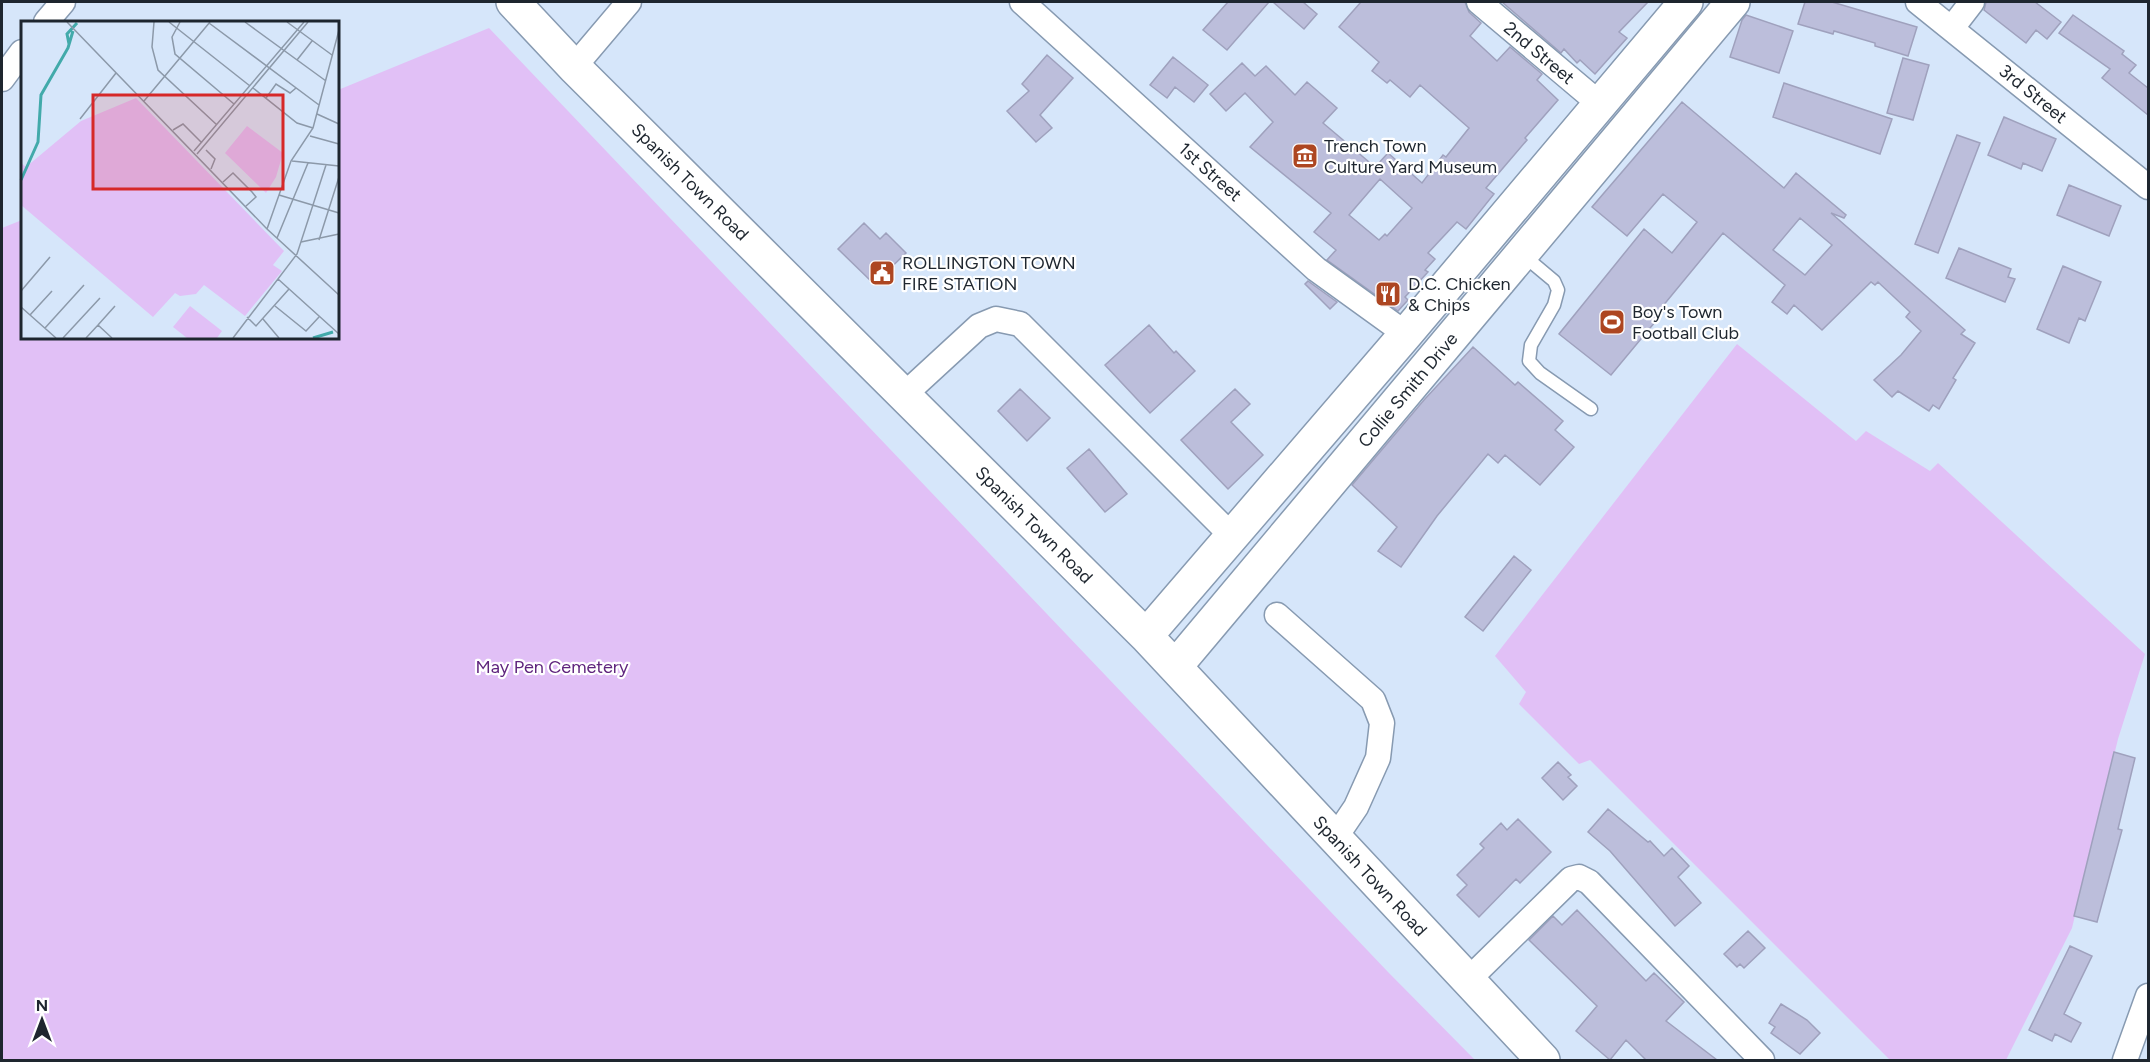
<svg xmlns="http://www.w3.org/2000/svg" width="2150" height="1062" viewBox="0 0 2150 1062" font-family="Figtree,sans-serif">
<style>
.green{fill:#e1c0f6}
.building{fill:#bcbedb;stroke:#9fa1bd;stroke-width:1.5;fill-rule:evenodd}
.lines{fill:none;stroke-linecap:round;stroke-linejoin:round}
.lane-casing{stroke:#879ab1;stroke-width:15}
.street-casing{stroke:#879ab1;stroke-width:27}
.secondary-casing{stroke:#879ab1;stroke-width:36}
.lane{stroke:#fff;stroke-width:12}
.street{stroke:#fff;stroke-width:24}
.secondary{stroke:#fff;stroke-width:33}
.labels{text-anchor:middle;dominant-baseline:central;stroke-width:4.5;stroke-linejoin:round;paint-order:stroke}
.street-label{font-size:18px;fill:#1e262f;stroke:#fff}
.poi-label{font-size:18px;fill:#1e262f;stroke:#fff;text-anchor:start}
.park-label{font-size:18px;fill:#5f247d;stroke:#fff}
.inset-river{fill:none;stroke:#42aaaa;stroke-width:3}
.inset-road{fill:none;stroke:#8c99a9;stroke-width:1.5}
.view{fill:#d62828;fill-opacity:0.15;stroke:#d62828;stroke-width:3}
.inset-edge{fill:none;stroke:#1e262f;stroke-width:3}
</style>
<rect width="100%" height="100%" fill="#d6e6fa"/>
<path class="green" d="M489,28L1388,972L1475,1060H2V228L22,220V338H338V90Z
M1737,344L1856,441L1866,431L1930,471L1938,463L2145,654L2118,739L2072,928L2006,1060H1890L1590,760L1579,764L1519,704L1526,692L1495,656Z"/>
<path class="building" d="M1228,2H1269L1227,50L1203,30Z
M1273,2H1303L1317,14L1304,29Z
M1361,2H1465L1469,12L1481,23L1470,36L1497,61L1510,47L1542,74L1537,80L1558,100L1525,138L1527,140L1486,188L1494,194L1466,229L1457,222L1428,253L1435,259L1425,270L1428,272L1405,297L1408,300L1398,311L1327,260L1336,250L1314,232L1331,213L1250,147L1273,122L1245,93L1226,111L1210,94L1242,63L1255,76L1266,66L1295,95L1307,82L1337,108L1323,123L1375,167L1388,153L1422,183L1443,155L1446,157L1469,128L1420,85L1410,97L1390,80L1387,83L1372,71L1379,62L1339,27ZM1380,179L1412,208L1387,236L1385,234L1379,240L1349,215Z
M1502,2H1648L1619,32L1627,38L1595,74L1580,60L1577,63L1564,49L1561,53Z
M1805,2H1832L1917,27L1908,56L1875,46V43L1834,31L1833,34L1798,24Z
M1986,2H2035L2061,22L2047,39L2036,30L2026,43L1984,10Z
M1746,15L1793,31L1779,73L1730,57L1742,20Z
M2073,15L2124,51L2122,54L2136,65L2129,73L2148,88V115L2102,78L2110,69L2059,33Z
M1047,55L1073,78L1040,115L1052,128L1036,142L1007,111L1029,91L1022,84Z
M1173,57L1208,85L1194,102L1175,87L1167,98L1150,85Z
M1903,58L1929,65L1913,120L1887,113Z
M1784,83L1892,119L1880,154L1773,117Z
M1682,102L1784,188L1796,173L1846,215L1844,218L1831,213L1965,330L1961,334L1975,343L1953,378L1956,380L1939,409L1933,405L1929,411L1898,391L1892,397L1874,380L1901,355L1921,331L1906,317L1910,312L1878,282L1875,285L1871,282L1822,330L1794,305L1787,314L1772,302L1785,285L1723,233L1662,307L1665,310L1611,375L1559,334L1644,229L1672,253L1697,222L1663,194L1627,236L1592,207ZM1800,218L1832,245L1805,275L1773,250Z
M2004,117L2056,139L2042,171L2023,163L2021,169L1988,155Z
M1957,135L1980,143L1938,253L1915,244Z
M2069,185L2121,206L2109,236L2057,215Z
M864,223L880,239L886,233L906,253L874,284L838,249Z
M1959,248L2011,269L2008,277L2015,279L2005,302L1946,278Z
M2063,266L2101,282L2085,321L2079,318L2069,343L2037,329Z
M1308,281L1337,302L1330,309L1305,284Z
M1149,325L1174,353L1176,351L1195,371L1150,413L1105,365Z
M1473,347L1515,385L1518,382L1563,421L1555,430L1574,447L1540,485L1505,455L1498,463L1488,454L1437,516L1401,567L1378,551L1397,527L1352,485L1424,400Z
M1020,389L1050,418L1027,441L998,411Z
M1235,389L1250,404L1231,422L1263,455L1228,489L1181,440Z
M1089,449L1127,494L1105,512L1067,468Z
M1514,556L1531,570L1483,631L1465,617Z
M2114,752L2135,758L2118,829L2122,830L2097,922L2074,916Z
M1558,762L1571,775L1568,777L1577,786L1563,800L1542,778Z
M1608,809L1648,842L1650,841L1664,856L1672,848L1689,866L1678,877L1701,903L1675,926L1610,851L1588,832Z
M1518,819L1551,852L1520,883L1516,879L1479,917L1457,895L1467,885L1457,875L1484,848L1480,844L1501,823L1507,830Z
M1577,910L1646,981L1654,973L1684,1002L1666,1021L1717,1060H1646L1626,1040L1610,1060L1576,1031L1597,1006L1529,940L1553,916L1562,925Z
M1748,931L1765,948L1744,968L1740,964L1737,967L1724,954Z
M2070,946L2092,956L2064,1014L2081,1023L2071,1042L2055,1034L2052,1041L2029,1030Z
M1781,1004L1807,1020L1820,1033L1800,1054L1771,1033L1775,1027L1769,1023Z"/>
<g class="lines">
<g class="lane-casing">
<path id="lane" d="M1523,255L1554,281L1558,290L1554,305L1531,345L1529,361L1540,373L1591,409"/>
</g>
<g class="street-casing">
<path id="street" d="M1022,2L1316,269L1406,334
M1479,2L1600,104
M1918,2L2148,187
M46,22L63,2
M1952,28L1972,2
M574,67L629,2
M2,79L22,52
M904,395L979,326L996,319L1020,324L1232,536
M1277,615L1373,700L1382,723L1378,758L1356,807L1335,838
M1467,981L1571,879L1579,877L1589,882L1762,1060
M2125,1060L2148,996"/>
</g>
<g class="secondary-casing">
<path id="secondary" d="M513,2L574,67L1146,636L1543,1060
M1146,636L1406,334L1686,2
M1175,667L1733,2"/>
</g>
<use href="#lane" class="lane"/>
<use href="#street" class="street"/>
<use href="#secondary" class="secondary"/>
</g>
<defs>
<g id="museum-square" transform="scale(1.35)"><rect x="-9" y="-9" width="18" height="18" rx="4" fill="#ad4621" stroke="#fff"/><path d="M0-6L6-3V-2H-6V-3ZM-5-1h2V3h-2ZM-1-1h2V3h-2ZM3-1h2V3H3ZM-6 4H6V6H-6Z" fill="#fff"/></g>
<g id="civic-square" transform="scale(1.35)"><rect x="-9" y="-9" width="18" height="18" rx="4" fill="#ad4621" stroke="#fff"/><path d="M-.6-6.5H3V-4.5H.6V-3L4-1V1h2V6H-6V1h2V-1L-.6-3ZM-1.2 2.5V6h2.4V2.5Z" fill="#fff"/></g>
<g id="restaurant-square" transform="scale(1.35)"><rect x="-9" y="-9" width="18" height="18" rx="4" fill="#ad4621" stroke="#fff"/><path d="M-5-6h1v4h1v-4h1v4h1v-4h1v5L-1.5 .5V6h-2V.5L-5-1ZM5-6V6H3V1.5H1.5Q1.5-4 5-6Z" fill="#fff"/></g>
<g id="stadium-square" transform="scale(1.35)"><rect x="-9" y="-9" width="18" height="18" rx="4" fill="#ad4621" stroke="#fff"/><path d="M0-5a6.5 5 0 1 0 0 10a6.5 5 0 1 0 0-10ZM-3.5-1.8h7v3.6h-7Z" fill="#fff"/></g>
</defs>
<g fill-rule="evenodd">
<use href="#museum-square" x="1305" y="156"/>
<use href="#civic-square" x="882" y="273"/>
<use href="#restaurant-square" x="1388" y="294"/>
<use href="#stadium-square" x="1612" y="322"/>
</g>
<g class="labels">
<g class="street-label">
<text transform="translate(1539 53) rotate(40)">2nd Street</text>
<text transform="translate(2033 94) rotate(39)">3rd Street</text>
<text transform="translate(1210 172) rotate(42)">1st Street</text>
<text transform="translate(690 182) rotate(45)">Spanish Town Road</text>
<text transform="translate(1408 390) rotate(-50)">Collie Smith Drive</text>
<text transform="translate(1034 525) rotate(45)">Spanish Town Road</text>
<text transform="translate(1370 876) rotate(47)">Spanish Town Road</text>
</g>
<g class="poi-label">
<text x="1324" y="146">Trench Town<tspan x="1324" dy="21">Culture Yard Museum</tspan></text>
<text x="902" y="263">ROLLINGTON TOWN<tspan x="902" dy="21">FIRE STATION</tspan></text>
<text x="1408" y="284">D.C. Chicken<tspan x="1408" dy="21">&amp; Chips</tspan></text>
<text x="1632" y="312">Boy's Town<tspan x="1632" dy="21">Football Club</tspan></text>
</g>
<g class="park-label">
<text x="552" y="667">May Pen Cemetery</text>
</g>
</g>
<g transform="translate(21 21)">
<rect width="318" height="318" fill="#d6e6fa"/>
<path d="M115,77L263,230L252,244L261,250L224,295L183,264L175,273L159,275L154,272L132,296L0,184V142L5,146L60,100ZM226,105L262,132L255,156L245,172L204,132ZM169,285L201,310L196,317H166L152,306Z" fill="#e1c0f6"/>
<path class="inset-river" d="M48,23L46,13L56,2M0,159L17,121L20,74L47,27L52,10M292,317L312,311"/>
<path class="inset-road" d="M46,1L246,208L318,274M133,1L131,26L137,49L196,104M148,1L229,65M159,1L151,16L154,33L213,83M224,1L305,60M266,1L311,34M188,2L298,84M276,39L291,20M232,67L276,102L292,107M245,77L255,63L269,72L275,67M123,80L189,1M296,93L318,103M59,98L95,52M152,109L162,103L181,122M289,115L318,123M185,129L194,138L190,148M173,130L283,1M176,133L287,1M271,140L318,145M202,161L212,152L231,171L235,176L225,185M258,174L318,192M246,208L270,140L292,107L318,9M256,217L287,142M298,219L318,156M280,221L318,213M257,258L318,313M0,270L29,236M254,285L285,310L298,296M0,286L35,317M9,294L31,270M226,296L235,305L268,268M242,298L258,317M77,304L94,285M24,307L63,264M42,317L79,277M65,317L77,304L91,317M212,317L276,233L305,144"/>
<path class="view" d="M72,74H262V168H72Z"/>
<rect width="318" height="318" class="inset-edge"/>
</g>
<rect width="2150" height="1062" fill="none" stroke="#1e262f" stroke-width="6"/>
<g transform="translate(42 1020)" stroke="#ffffff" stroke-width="4.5" paint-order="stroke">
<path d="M0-4.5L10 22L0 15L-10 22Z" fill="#1e262f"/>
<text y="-9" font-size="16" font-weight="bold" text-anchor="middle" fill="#1e262f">N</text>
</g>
</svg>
